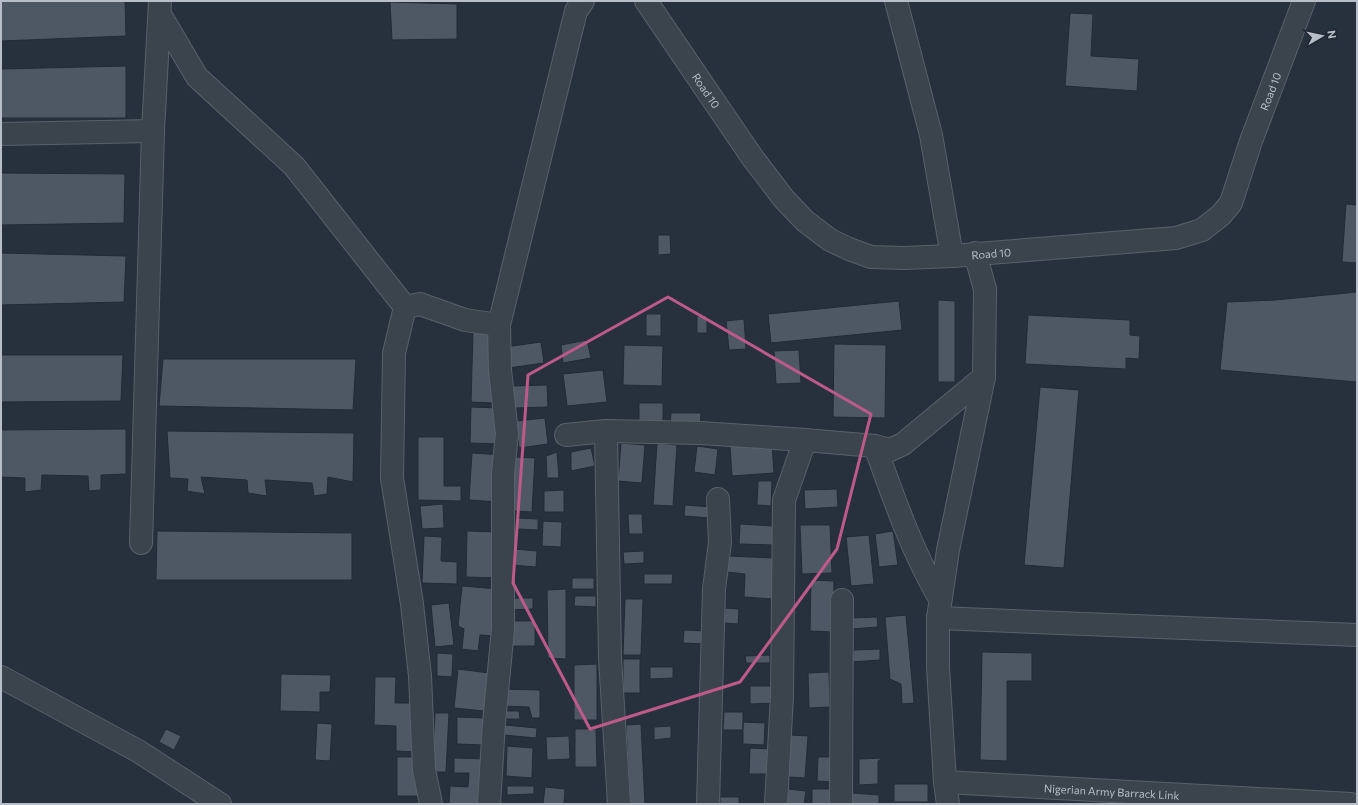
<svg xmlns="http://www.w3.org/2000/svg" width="1358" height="805" viewBox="0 0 1358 805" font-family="Commissioner,sans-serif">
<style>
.building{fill:#4e5865;stroke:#222a34}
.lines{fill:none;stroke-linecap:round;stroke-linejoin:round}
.minor-casing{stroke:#59616b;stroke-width:24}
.minor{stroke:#3b434d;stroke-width:22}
.marked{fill:none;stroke:#be5a87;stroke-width:3;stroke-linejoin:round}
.labels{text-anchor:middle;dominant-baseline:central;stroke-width:3.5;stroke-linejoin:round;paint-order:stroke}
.street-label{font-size:11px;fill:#b7bec8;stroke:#202832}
</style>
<rect width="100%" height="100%" fill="#27313d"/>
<path class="building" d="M1,1H125L126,36L1,41Z
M390,2L457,4V39L392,40Z
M1070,13L1093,14L1091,56L1139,59L1137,91L1065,86Z
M126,66V118H1V69Z
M1,173L125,174L124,223L1,225Z
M1346,204L1357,205V263L1342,262Z
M658,235H670L671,254L658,255Z
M1,253L126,256L124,302L1,305Z
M1357,292V382L1220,370L1227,302L1275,300Z
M938,300L955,301V382H938Z
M899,301L902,330L771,343L768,314Z
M646,314H661V336H646Z
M1028,315L1130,320V335L1140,336L1139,359L1126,358V369L1025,364Z
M697,316H707V333H697Z
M744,319L746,349L729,350L726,321Z
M473,331L495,332L493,403L471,402Z
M587,340L591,358L563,363L561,345Z
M541,342L544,363L508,368L505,347Z
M834,344L886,345L885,418L833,417Z
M624,345L663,346L662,386L623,385Z
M799,350L801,383L776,384L774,351Z
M1,355H123L121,401L1,402Z
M163,359H356L353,410L159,406Z
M603,370L607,402L567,406L563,374Z
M547,385L548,407L514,408L513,386Z
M1040,387L1079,390L1064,568L1024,565Z
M639,403H663V429L639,430Z
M471,407L499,408L498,444L470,443Z
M671,413H701L700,428L670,427Z
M545,418L548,444L519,448L516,421Z
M126,429V474L101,475V490L89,491L88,476L42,475L41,490L25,492V478L1,477V430Z
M167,431L354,433L353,482L328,477L327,494L314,496L312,483L265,480L267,496L248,493L247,480L201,477L205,494L187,491L188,479L170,478Z
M418,437H444V486H461V501L418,500Z
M621,443L645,445L642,483L618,481Z
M657,443L677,445L673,506L653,505Z
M772,444L774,473L732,476L730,446Z
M697,446L718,449L715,475L694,472Z
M591,448L595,466L571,471V452Z
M557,452L559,478H547L546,456Z
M472,453L503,455L499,502L469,500Z
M515,457L535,458L532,512L512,511Z
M758,481H772L771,506L757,505Z
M837,489L838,507L805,509L804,490Z
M564,490V512H544V491Z
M443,504L444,528L422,529L420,506Z
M685,505L711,507L710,518L684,516Z
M628,514H642L643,534H629Z
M518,518L538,519V530L517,529Z
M543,521L562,522L561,547L542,546Z
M740,524L774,526V545L739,544Z
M800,525H830L832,573L802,574Z
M157,531L352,533V580H156Z
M467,531L498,532L497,578L466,577Z
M893,531L898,565L879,567L875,534Z
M869,535L874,584L851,586L846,537Z
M424,536L442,537L441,561L457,562V584L422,583Z
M514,549L537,551L536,567L512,565Z
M644,551V563L624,564L623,552Z
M728,556L774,558L773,599L744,597L745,574L727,572Z
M644,574H673L672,584H644Z
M572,578H594V589H572Z
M811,580L834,581L833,632L810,631Z
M462,586L499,589L495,636L480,635L478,651L462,649L464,629L458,626Z
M566,589V659L548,658L547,590Z
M575,596H596V607L574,606Z
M510,598H533V609L510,610Z
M625,599H643L641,655H623Z
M449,603L454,645L435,647L431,605Z
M725,608L739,609L738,624L724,623Z
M906,615L914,703L902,704L901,684L890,679L885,617Z
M877,617L878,627L851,629V618Z
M509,621H535V646H509Z
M684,630L707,631V644L683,643Z
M880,649V660L851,662L854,650Z
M982,652L1032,653V681H1007V761L980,760Z
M437,653L453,654L452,677L437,676Z
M770,655V663H746L745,656Z
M623,659H640V693H623Z
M597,664V720H574V665Z
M650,667H673V678L650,679Z
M458,669L489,673L484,711L454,708Z
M829,672L830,707L809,708L808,673Z
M281,674L331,675L330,692H320V712L280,711Z
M375,677H396L395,703H418L417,752L396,751V726L374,725Z
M750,686H774L775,703L750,704Z
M500,689L540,690V718H532L529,707L500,706Z
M506,711H519L520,719H506Z
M724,712H743V730H723Z
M435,713H449L446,772H432Z
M457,717L485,718L484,745L457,744Z
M743,722L765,723L764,745L743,744Z
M317,723L332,724L330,761L315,760Z
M641,724L645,804H630L626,725Z
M505,725L537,728L536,738L504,735Z
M671,726V738L654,740V727Z
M166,729L181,736L174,750L159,742Z
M575,729H596L597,767H575Z
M790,735L808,736L805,778L788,777Z
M569,736L570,759L547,760L546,737Z
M507,746L533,748L532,778L506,776Z
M750,748L772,749L771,774H749Z
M397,757H421V796H397Z
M818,757H833L832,782L817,781Z
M454,758L487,759L485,804H449L450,786L468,787L469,773H454Z
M883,758L878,761V784L859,785V759Z
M894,784H928V802H894Z
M507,786H534V794L507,795Z
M545,787L565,789L564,804H543Z
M788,789L806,791L804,804H787Z
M812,789H831V804H812Z
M852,793L879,795V804H851Z
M720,797H739V804H720Z"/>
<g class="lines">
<g class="minor-casing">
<g id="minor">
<path id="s1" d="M646,1L752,157L784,199L805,221L830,240L849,249L871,257L904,258L952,256L1176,238L1202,230L1221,215L1231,203L1251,141L1304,1"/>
<path d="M896,1L931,135L952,256"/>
<path d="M161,16L197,77L294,166L405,307L394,353L392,478L412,604L420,676L424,770L431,804"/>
<path d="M1,134L153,131"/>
<path d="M405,307L420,304L465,320L499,325L500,370L507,434L503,473V629L494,723L489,804"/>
<path d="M499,325L576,11L583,1"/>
<path d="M606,431L610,658L619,804"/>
<path d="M566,435L606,431L701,433L805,440L875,446L890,450L903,444L984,377"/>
<path d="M875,446C894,499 912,551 940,599"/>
<path d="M141,543L153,131L160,1"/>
<path d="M938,618L1357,635"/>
<path d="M1,677L138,751L220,804"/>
<path id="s2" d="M945,782L1351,804"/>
<path d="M708,804L714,589L720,542L718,499"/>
<path d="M776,804L782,696L784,500L805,440"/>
<path d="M841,804L842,600"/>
<path d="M948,804L945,782L938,667V618L948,550L984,377L985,289L975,253"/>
</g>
</g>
<use href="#minor" class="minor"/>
</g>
<path class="marked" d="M668,297L871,414L837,549L740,682L590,729L513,583L528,375Z"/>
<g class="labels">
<g class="street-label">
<text stroke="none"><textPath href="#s1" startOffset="108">Road 10</textPath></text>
<text stroke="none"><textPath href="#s1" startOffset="839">Road 10</textPath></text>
<text stroke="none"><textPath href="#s1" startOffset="468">Road 10</textPath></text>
<text stroke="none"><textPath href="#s2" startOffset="167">Nigerian Army Barrack Link</textPath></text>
</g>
</g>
<rect width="1358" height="805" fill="none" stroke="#b7bec8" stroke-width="4"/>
<g transform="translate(1322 36) rotate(81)" stroke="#202832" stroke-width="3" paint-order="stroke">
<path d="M0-3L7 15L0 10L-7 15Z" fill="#b7bec8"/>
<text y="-6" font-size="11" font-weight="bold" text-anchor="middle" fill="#b7bec8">N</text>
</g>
</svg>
